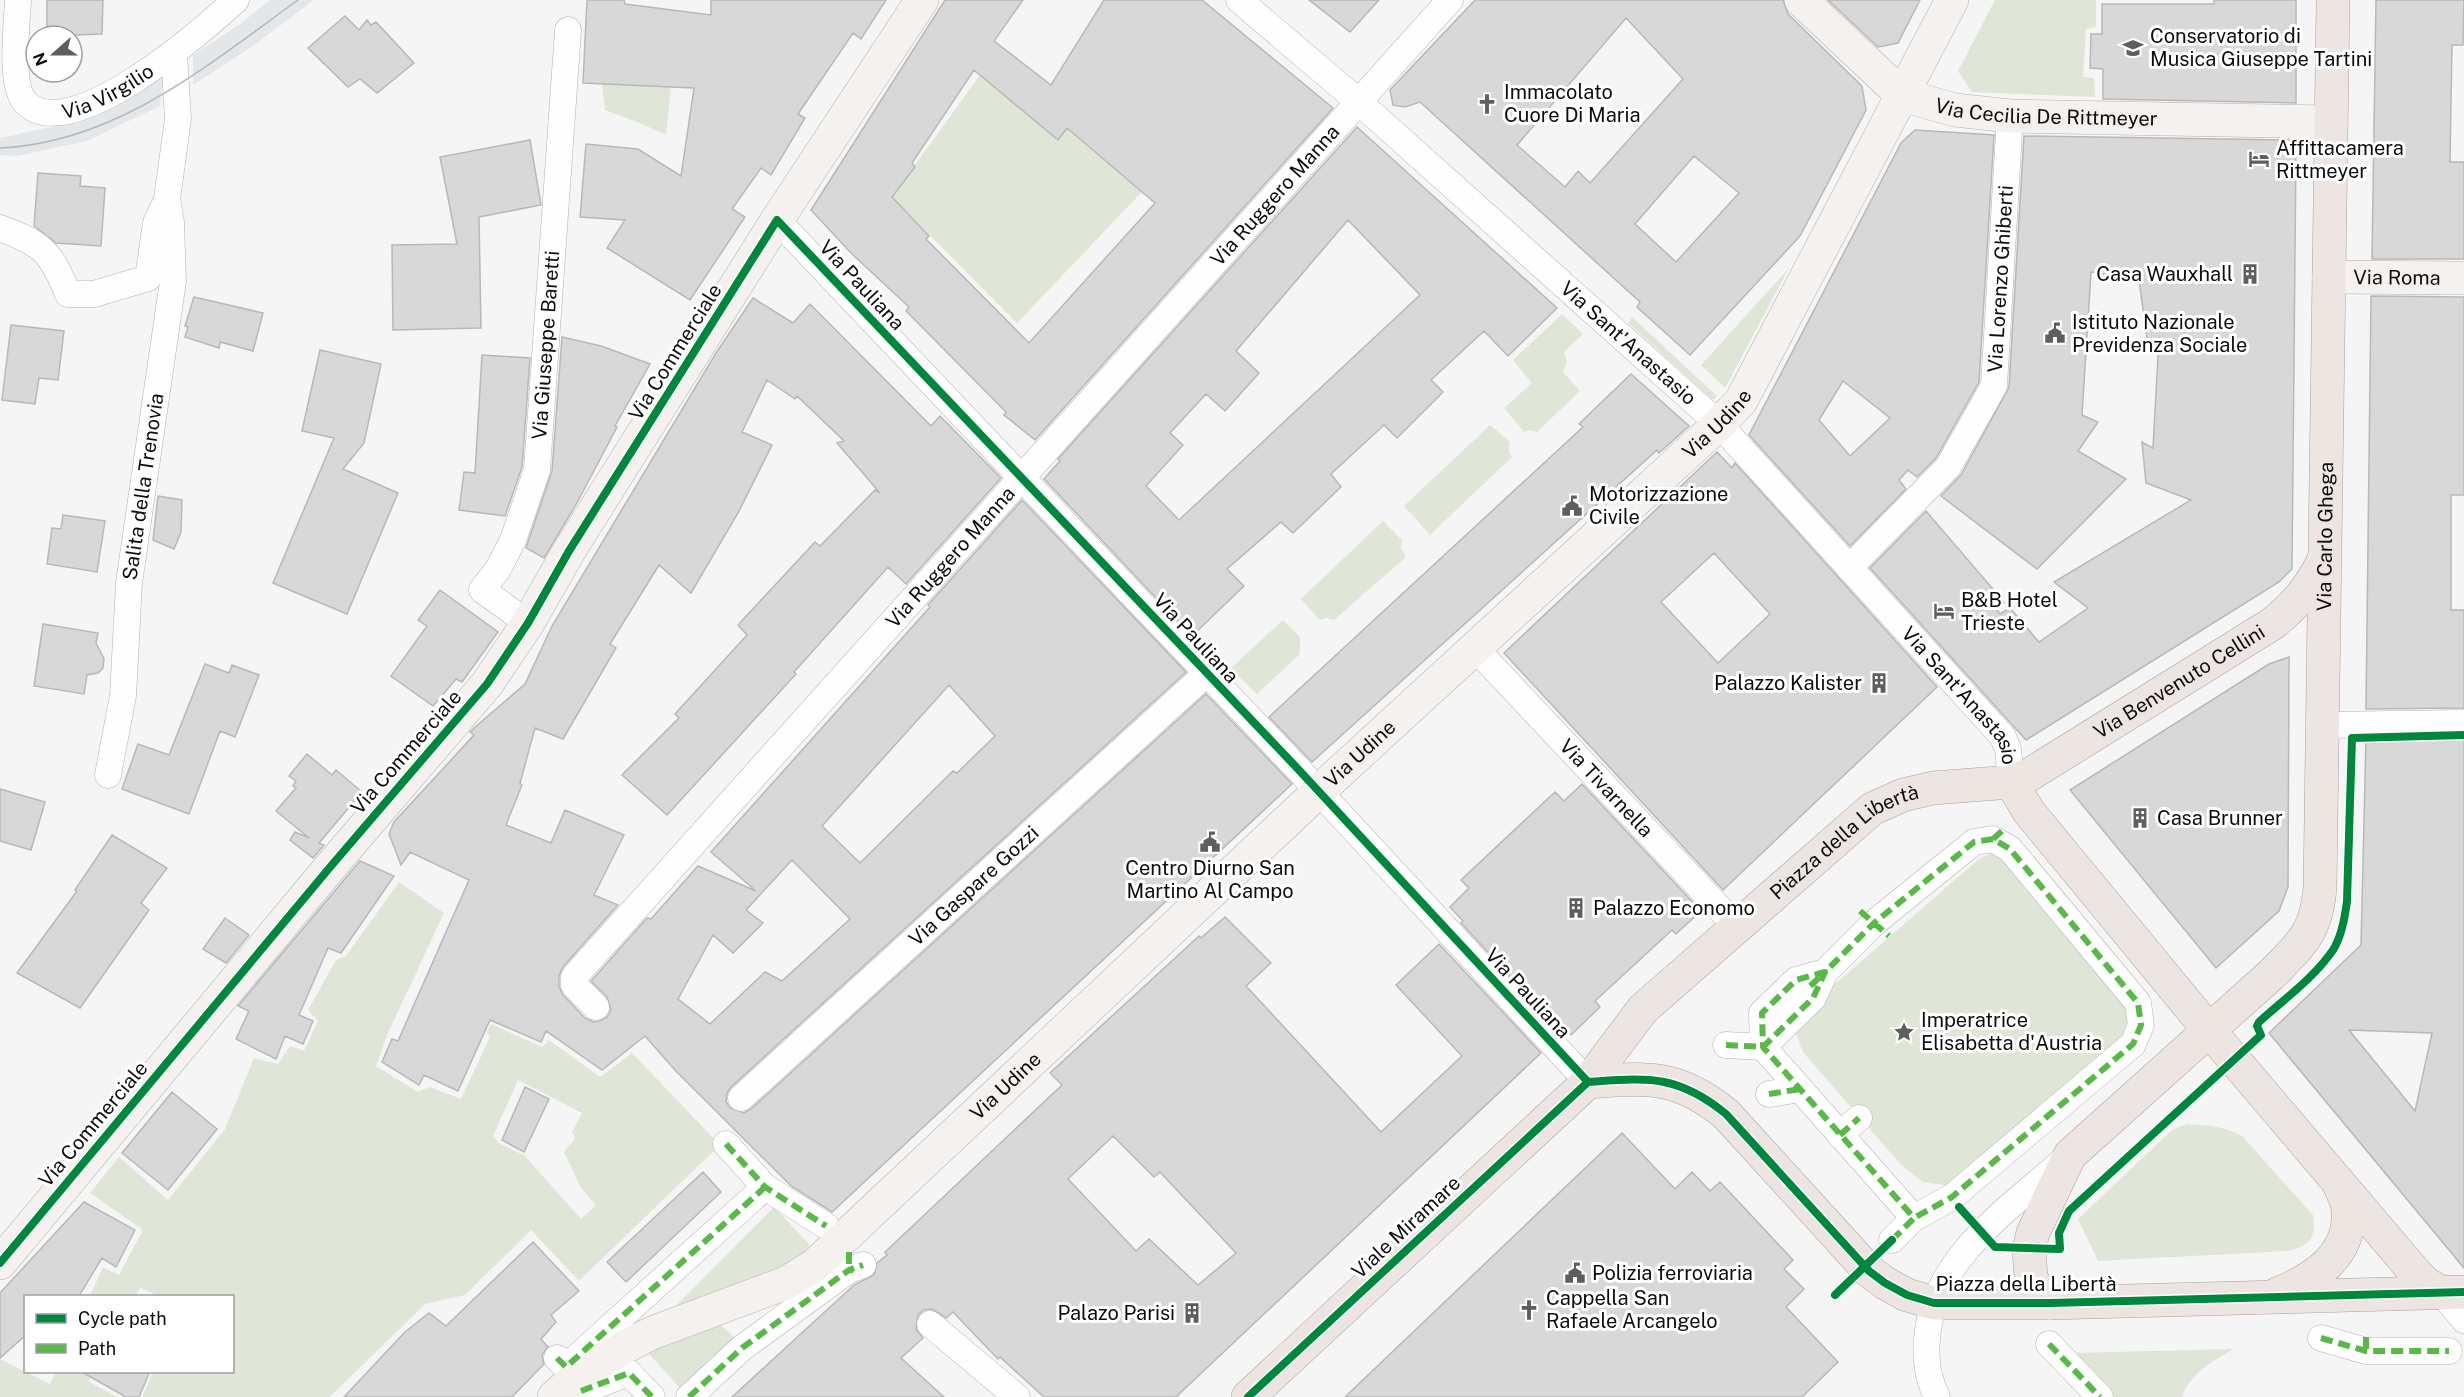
<svg xmlns="http://www.w3.org/2000/svg" width="2464" height="1397" viewBox="0 0 2464 1397" font-family="'Public Sans',sans-serif">
<style>
.built{fill:#e3e7ea}
.green{fill:#e0e6d7;fill-rule:evenodd}
.building{fill:#d9d8d9;stroke:#b9b8b9;stroke-width:1.5;fill-rule:evenodd}
.lines{fill:none;stroke-linecap:round;stroke-linejoin:round}
.street-casing{stroke:#b2b2b2;stroke-width:27}
.secondary-casing{stroke:#b2b2b2;stroke-width:34}
.primary-casing{stroke:#aea199;stroke-width:34}
.street{stroke:#fefefe;stroke-width:26}
.secondary{stroke:#f4f1ee;stroke-width:33}
.primary{stroke:#ece5e1;stroke-width:33}
.tram{stroke:#b8b8b8;stroke-width:1.5}
.quiet{stroke:#58b947;stroke-width:6;stroke-dasharray:12 6;stroke-linecap:butt}
.cycleway-casing{stroke:#fff;stroke-width:11}
.cycleway{stroke:#00873e;stroke-width:8}
.labels{text-anchor:middle;dominant-baseline:central;stroke-width:6;stroke-linejoin:round;paint-order:stroke}
.poi-label{font-size:20px;fill:#0d0d0e;stroke:#fff;text-anchor:start}
.street-label{font-size:20px;fill:#0d0d0e;stroke:#fff}
</style>
<rect width="100%" height="100%" fill="#f5f5f5"/>
<path class="built" d="M270,0H314L253,46L193,85V55L240,24Z
M163,74L160,106L87,141L16,156L0,155V138L51,127L119,103Z"/>
<path class="green" d="M1995,0H2096V27L2086,29L2083,77L2094,78L2095,97L1972,92L1958,71Z
M980,75L1058,140L1067,128L1142,192L1017,323L892,197Z
M602,84L671,87L666,135L640,123L605,110Z
M1789,268L1725,388L1701,365Z
M1562,314L1583,334L1564,352L1567,362L1563,372L1580,391L1537,432L1530,430L1524,432L1504,408L1532,383L1513,360Z
M1632,317L1717,396L1713,400L1628,323Z
M1490,425L1510,442L1509,451L1512,457L1430,535L1404,506Z
M1383,521L1402,540L1401,548L1406,557L1334,620L1327,618L1320,620L1301,599Z
M1283,620L1300,637V654L1257,694L1231,668Z
M1992,853L1999,854L2124,994L2132,1017L2124,1039L1951,1186L1923,1182L1901,1165L1803,1052L1795,1031L1804,1011L1979,859Z
M399,882L444,913L387,1035L376,1066L418,1092L430,1087L461,1099L490,1037L487,1032L491,1024L542,1047L549,1040L600,1077L632,1053L720,1145L579,1281L531,1230L465,1295L425,1304L330,1397H142L153,1372H232V1296H159L140,1288L136,1296H90L103,1267L119,1275L143,1230L90,1193L119,1157L168,1200L225,1129L254,1058L278,1064L290,1046L304,1051L318,1021L308,1010L336,960L346,956ZM518,1080L582,1113L572,1132L575,1138L564,1152L581,1188L596,1205L581,1219L524,1155L500,1144L493,1136Z
M2187,1124C2208,1125 2225,1126 2243,1137L2313,1215C2316,1239 2310,1246 2287,1251L2098,1261L2078,1219L2172,1130Z
M774,1207L810,1245L796,1260L779,1271L671,1311Z
M718,1322L737,1340L682,1390L649,1354L656,1346Z
M2234,1349C2214,1360 2190,1373 2182,1397H2113L2072,1353Z
M0,1359L50,1384L56,1372H93L89,1382L117,1397H0Z"/>
<path class="building" d="M47,0H103L102,34L47,36Z
M587,0H624L625,4L711,15V0H886L861,39L853,33L798,114L805,118L771,175L761,168L732,209L745,217L690,300L607,248L625,220L580,217L586,144L638,149L681,176L694,88L583,83Z
M945,0H1023L994,41L1051,85L1104,0H1202L1333,108L1035,440L1004,415L1006,412L906,311L909,307L852,254L811,210ZM974,70L1058,140L1067,128L1155,203L1029,343L926,239L929,236L892,197L915,167L912,163Z
M1309,0H1379L1350,32Z
M1475,0H1783L1788,14L1862,86L1866,110L1800,236L1690,355L1637,307L1640,302L1420,102L1405,107L1393,105L1390,90ZM1626,18L1683,79L1590,183L1578,171L1565,187L1517,145ZM1694,156L1739,193L1676,262L1635,224Z
M1828,0H1920L1898,43L1878,47Z
M2214,0H2296V103L2103,99V69L2090,68L2091,34H2102V4H2214Z
M2376,0H2464L2463,45H2452L2450,162H2464V259H2372Z
M345,16L359,30L367,20L371,25L376,22L414,63L377,93L360,79L348,87L308,48Z
M1357,127L1557,308L1508,356L1484,331L1431,380L1443,392L1397,438L1384,425L1331,474L1341,487L1293,533L1281,522L1227,569L1244,586L1192,636L1044,479L1060,461L1058,459ZM1348,220L1420,295L1179,520L1146,486L1183,445L1170,433L1206,394L1225,411L1259,373L1236,351Z
M1915,130L1994,135L1979,382L1936,458L1917,477L1908,470L1899,480L1906,489L1850,546L1749,435L1901,143ZM1843,381L1890,418L1850,456L1819,420Z
M2024,136L2296,140V149L2292,569L2279,582L2026,740L1870,568L1926,511L2004,602L1997,610L2000,614L2010,608L2039,642L2088,608L2054,582L2191,500L2146,483L2142,442L2153,448L2159,338L2149,353L2139,280L2091,272L2082,415L2098,422L2078,451L2126,479L2037,569L1941,496L1961,475L2009,387Z
M530,140L541,205L479,217L481,328L393,330L392,245L457,244L440,157Z
M38,173L81,176L80,186L105,188L101,246L56,243L34,226Z
M2371,296L2464,297V495H2451V610H2464V708L2366,709Z
M194,297L263,313L253,351L220,342L219,348L185,337L188,327L185,326Z
M753,298L793,323L810,304L931,426L940,416L1001,478L906,584L888,567L794,672L796,674L667,815L622,775L679,718L675,714L747,635L738,625L815,542L820,546L875,490L880,493L837,443L844,441L797,396L795,399L767,380L742,432L772,445L738,513L691,593L659,565L610,644L616,648L563,739L535,728L520,783L522,785L506,825L551,843L565,810L624,835L594,895L618,905L563,967L559,976V986L563,995L585,1018L593,1022L600,1021L607,1017L611,1010L607,997L591,981L647,918L651,919L698,866L756,891L711,852L930,607L928,605L1022,500L1186,672L731,1087L727,1093L726,1101L730,1108L744,1113L751,1109L1206,694L1292,784L832,1212L791,1186L675,1070L645,1036L602,1070L546,1031L541,1042L490,1020L458,1091L424,1075L419,1085L382,1062L392,1039L398,1041L469,880L410,852L401,865L389,834L394,822L474,735L470,732L474,728L525,684L552,626L716,353ZM949,685L995,736L957,773L953,771L860,863L822,826ZM792,860L850,919L782,981L765,972L710,1024L678,999L713,935L733,953L763,923L746,910Z
M11,325L64,331L58,380L39,378L35,404L2,400Z
M562,337L601,346L650,364L615,426L617,427L578,501L544,558L526,548L552,471Z
M320,350L381,364L364,443L343,469L398,493L347,614L273,583L334,438L302,431Z
M482,355L530,358L522,467L505,516L459,510L464,472L475,473Z
M1631,374L1689,426L1659,453L1657,450L1312,762L1269,717L1583,427L1579,424Z
M1717,452L1732,468L1735,463L1937,687L1723,890L1504,653ZM1714,553L1770,614L1718,663L1661,602Z
M158,496L182,500L181,532L174,549L153,540Z
M63,515L105,521L97,572L47,564L52,528L61,529Z
M440,590L498,632L462,682L456,679L433,706L391,676L427,626L418,620Z
M43,624L98,633L96,643L104,659L103,668L98,673L87,675L84,694L34,686Z
M2289,657L2288,887L2279,911L2216,968L2070,790L2269,664Z
M205,664L229,673L232,665L259,675L235,737L220,731L189,814L122,789L138,744L169,755Z
M2464,738V1268L2269,1033L2361,945L2366,739ZM2349,1030L2432,1033L2415,1111Z
M307,754L332,775L336,770L362,792L319,843L324,845L313,858L290,840L295,832L309,838L276,811L296,788L293,786L296,781L289,776Z
M1582,784L1701,911L1676,934L1672,930L1595,1001L1600,1007L1571,1035L1566,1030L1563,1033L1461,923L1463,921L1450,907L1469,888L1461,880L1555,792L1564,801Z
M0,789L45,802L31,850L0,841Z
M112,835L167,868L141,903L149,910L80,1008L17,973L77,891L75,890Z
M360,861L394,876L341,953L328,948L299,1015L313,1021L303,1044L285,1036L276,1059L236,1039L249,1011L238,1006Z
M1225,917L1271,963L1246,986L1381,1132L1462,1056L1396,985L1439,944L1541,1053L1176,1397H1044L1000,1357L998,1359L953,1312L946,1318L932,1309L924,1310L918,1315L916,1329L923,1338L901,1358L944,1397H732L854,1285L874,1275L877,1263L887,1255L885,1252L1062,1085L1050,1073L1199,936L1201,938ZM1113,1136L1154,1177L1160,1172L1236,1253L1198,1285L1149,1239L1136,1251L1068,1179Z
M225,918L249,935L226,963L203,949Z
M525,1087L549,1099L524,1152L502,1140Z
M172,1092L217,1129L168,1190L122,1153Z
M1622,1133L1675,1189L1692,1172L1710,1191L1720,1182L1793,1260L1784,1269L1804,1289L1786,1307L1838,1362L1802,1397H1345Z
M703,1172L721,1192L626,1282L607,1262Z
M84,1202L135,1230L116,1267L102,1258L79,1296H26V1335L0,1358V1293Z
M533,1242L579,1291L551,1315L556,1322L541,1339L548,1347L542,1355L544,1364L512,1397H344L405,1332L429,1313L446,1326Z
M80,1371H150L139,1397H126Z"/>
<g class="lines">
<g class="street-casing">
<g id="street">
<path id="s1" d="M18,0C17,23 9,87 26,103C71,147 203,30 236,0"/>
<path id="s2" d="M1239,0L1359,102L1719,424L2003,737L2008,749L2011,782"/>
<path d="M777,220L1298,769L1588,1082"/>
<path d="M0,228C43,244 51,252 68,294H94L148,278L156,223L163,208"/>
<path id="s3" d="M1849,568L1948,467L1994,386L2010,116"/>
<path id="s4" d="M528,623L482,590L498,569L513,540L537,470L568,30"/>
<path id="s5" d="M1475,648L1738,928"/>
<path d="M2322,725L2464,723"/>
<path id="s6" d="M108,775L123,696L129,583L173,281L171,222L167,199L178,119L174,54"/>
<path id="s7" d="M596,1007L574,985V977L1450,0"/>
<path d="M1726,1045L1763,1047L1813,998L1825,972L1817,980"/>
<path d="M1769,1094L1800,1089"/>
<path id="s8" d="M741,1098L1207,673"/>
<path d="M1840,1135L1859,1118"/>
<path d="M726,1144L765,1187L826,1226"/>
<path d="M1892,1240L1914,1218L1763,1047L1762,1013L1796,980L1825,972L1874,923L1974,842L1993,839L2010,849L2138,1003L2141,1025L2133,1044L1952,1197L1914,1218"/>
<path d="M2442,1293L2464,1320"/>
<path d="M930,1324L1017,1397"/>
<path d="M2321,1338L2366,1351H2449"/>
<path d="M2049,1344L2100,1397"/>
<path d="M557,1358L566,1367L765,1187"/>
<path d="M581,1391L629,1373L652,1397"/>
<path d="M689,1397L742,1348L849,1270L863,1265"/>
<path d="M1937,1397C1928,1379 1925,1359 1927,1339C1933,1258 2009,1209 2065,1159"/>
</g>
</g>
<g class="secondary-casing">
<g id="secondary">
<path id="s9" d="M1801,0L1902,95L1955,110L2010,116L2331,122"/>
<path id="s10" d="M2329,277L2464,278"/>
<path d="M0,1263L331,866L487,684L528,623L569,551L777,220L922,0"/>
<path id="s11" d="M554,1397C583,1370 616,1351 652,1333L786,1283L815,1265L1319,791L1719,424L1741,401L1952,0"/>
</g>
</g>
<g class="primary-casing">
<g id="primary">
<path d="M2011,782L2029,812L2208,1029L2413,1270L2425,1283L2442,1293"/>
<path d="M1588,1082C1648,1078 1677,1074 1726,1114L1869,1271L1885,1283L1907,1295L1934,1303H2050L2464,1292"/>
<path d="M2277,1294C2314,1279 2351,1256 2348,1211C2348,1202 2342,1192 2339,1184"/>
<path id="s12" d="M2050,1303L2038,1292L2031,1277L2029,1249L2033,1233L2070,1155L2272,974C2302,943 2316,933 2320,888L2333,0"/>
<path id="s13" d="M1248,1397L1588,1082L1643,1009L1872,809L1903,795L1933,788L2011,782L2029,775L2272,624C2295,606 2312,586 2324,559"/>
</g>
</g>
<use href="#street" class="street"/>
<use href="#secondary" class="secondary"/>
<use href="#primary" class="primary"/>
<path class="tram" d="M0,148C116,143 208,65 298,0"/>
<path class="quiet" d="M1993,839L2003,830
M1860,911L1889,936
M1726,1045L1763,1047L1813,998L1825,972L1806,990
M1769,1094L1800,1089
M1840,1135L1859,1118
M726,1144L765,1187L826,1226
M1892,1240L1914,1218L1763,1047L1762,1013L1796,980L1825,972L1874,923L1974,842L1993,839L2010,849L2138,1003L2141,1025L2133,1044L1952,1197L1914,1218
M849,1252V1270H853
M2366,1337V1351
M2321,1338L2366,1351H2449
M2049,1344L2100,1397
M557,1358L566,1367L765,1187
M581,1391L629,1373L652,1397
M689,1397L742,1348L849,1270L863,1265"/>
<g class="cycleway-casing">
<path id="cycleway" d="M1588,1082C1648,1078 1677,1074 1726,1114L1869,1271L1885,1283L1907,1295L1934,1303H2050L2464,1292
M1959,1207L1995,1247L2060,1249L2059,1233L2069,1211L2261,1035L2257,1026L2259,1022C2283,1000 2314,978 2333,950C2342,936 2345,917 2347,901L2352,738L2464,735
M0,1263L331,866L487,684L528,623L569,551L777,220L1298,769L1588,1082
M1835,1295L1892,1240
M1248,1397L1588,1082"/>
</g>
<use href="#cycleway" class="cycleway"/>
</g>
<defs>
<g id="university-bare" transform="scale(1.62)"><path d="M0-5L7-2L0 1L-7-2ZM-4 1L0 2.5L4 1V4Q0 6-4 4Z" fill="#5e5e5f" stroke="#fff" stroke-width="2.5" paint-order="stroke"/></g>
<g id="church-bare" transform="scale(1.62)"><path d="M-1.2-6h2.4v3.5h3.3v2.4h-3.3V6h-2.4V-.1h-3.3v-2.4h3.3Z" fill="#5e5e5f" stroke="#fff" stroke-width="2.5" paint-order="stroke"/></g>
<g id="hotel-bare" transform="scale(1.62)"><path d="M-6-4.5h1.5V1H6V5H4.5V3h-9V5H-6ZM-4 0a1.8 1.8 0 1 1 3.6 0ZM.5 0V-2.5h3Q6-2.5 6 0Z" fill="#5e5e5f" stroke="#fff" stroke-width="2.5" paint-order="stroke"/></g>
<g id="building-bare" transform="scale(1.62)"><path d="M-4-6H4V6H1V3H-1V6H-4ZM-2.5-4.3h1.7v1.8h-1.7ZM.8-4.3h1.7v1.8H.8ZM-2.5-1h1.7V.8h-1.7ZM.8-1h1.7V.8H.8Z" fill="#5e5e5f" stroke="#fff" stroke-width="2.5" paint-order="stroke"/></g>
<g id="civic-bare" transform="scale(1.62)"><path d="M-.6-6.5H3V-4.5H.6V-3L4-1V1h2V6H-6V1h2V-1L-.6-3ZM-1.2 2.5V6h2.4V2.5Z" fill="#5e5e5f" stroke="#fff" stroke-width="2.5" paint-order="stroke"/></g>
<g id="sight-bare" transform="scale(1.62)"><path d="M0-6L1.8-2.2L6-1.7L2.9 1.2L3.7 5.4L0 3.3L-3.7 5.4L-2.9 1.2L-6-1.7L-1.8-2.2Z" fill="#5e5e5f" stroke="#fff" stroke-width="2.5" paint-order="stroke"/></g>
</defs>
<g fill-rule="evenodd">
<use href="#university-bare" x="2133" y="48"/>
<use href="#church-bare" x="1487" y="104"/>
<use href="#hotel-bare" x="2259" y="159"/>
<use href="#building-bare" x="2250" y="274"/>
<use href="#civic-bare" x="2055" y="333"/>
<use href="#civic-bare" x="1572" y="506"/>
<use href="#hotel-bare" x="1944" y="611"/>
<use href="#building-bare" x="1879" y="683"/>
<use href="#building-bare" x="2140" y="818"/>
<use href="#civic-bare" x="1210" y="842"/>
<use href="#building-bare" x="1576" y="908"/>
<use href="#sight-bare" x="1904" y="1032"/>
<use href="#civic-bare" x="1575" y="1273"/>
<use href="#church-bare" x="1529" y="1310"/>
<use href="#building-bare" x="1192" y="1313"/>
</g>
<g class="labels">
<g class="poi-label">
<text x="2150" y="36">Conservatorio di<tspan x="2150" dy="23">Musica Giuseppe Tartini</tspan></text>
<text x="1504" y="92">Immacolato<tspan x="1504" dy="23">Cuore Di Maria</tspan></text>
<text x="2276" y="148">Affittacamera<tspan x="2276" dy="23">Rittmeyer</tspan></text>
<text x="2233" y="274" text-anchor="end">Casa Wauxhall</text>
<text x="2072" y="322">Istituto Nazionale<tspan x="2072" dy="23">Previdenza Sociale</tspan></text>
<text x="1589" y="494">Motorizzazione<tspan x="1589" dy="23">Civile</tspan></text>
<text x="1961" y="600">B&amp;B Hotel<tspan x="1961" dy="23">Trieste</tspan></text>
<text x="1862" y="683" text-anchor="end">Palazzo Kalister</text>
<text x="2157" y="818">Casa Brunner</text>
<text x="1210" y="868" text-anchor="middle">Centro Diurno San<tspan x="1210" dy="23">Martino Al Campo</tspan></text>
<text x="1593" y="908">Palazzo Economo</text>
<text x="1921" y="1020">Imperatrice<tspan x="1921" dy="23">Elisabetta d'Austria</tspan></text>
<text x="1592" y="1273">Polizia ferroviaria</text>
<text x="1546" y="1298">Cappella San<tspan x="1546" dy="23">Rafaele Arcangelo</tspan></text>
<text x="1175" y="1313" text-anchor="end">Palazo Parisi</text>
</g>
<g class="street-label">
<text stroke="none"><textPath href="#s1" startOffset="194">Via Virgilio</textPath></text>
<text stroke="none"><textPath href="#s9" startOffset="285">Via Cecilia De Rittmeyer</textPath></text>
<text stroke="none"><textPath href="#s7" startOffset="1089">Via Ruggero Manna</textPath></text>
<text stroke="none"><textPath href="#s3" startOffset="342">Via Lorenzo Ghiberti</textPath></text>
<text stroke="none"><textPath href="#s10" startOffset="68">Via Roma</textPath></text>
<text transform="translate(862 285) rotate(47)">Via Pauliana</text>
<text stroke="none"><textPath href="#s2" startOffset="519">Via Sant'Anastasio</textPath></text>
<text stroke="none"><textPath href="#s4" startOffset="315">Via Giuseppe Baretti</textPath></text>
<text transform="translate(675 352) rotate(-58)">Via Commerciale</text>
<text stroke="none"><textPath href="#s11" startOffset="1528">Via Udine</textPath></text>
<text stroke="none"><textPath href="#s6" startOffset="291">Salita della Trenovia</textPath></text>
<text stroke="none"><textPath href="#s12" startOffset="888">Via Carlo Ghega</textPath></text>
<text stroke="none"><textPath href="#s7" startOffset="603">Via Ruggero Manna</textPath></text>
<text transform="translate(1196 638) rotate(47)">Via Pauliana</text>
<text stroke="none"><textPath href="#s13" startOffset="1198">Via Benvenuto Cellini</textPath></text>
<text stroke="none"><textPath href="#s2" startOffset="1005">Via Sant'Anastasio</textPath></text>
<text transform="translate(406 752) rotate(-49)">Via Commerciale</text>
<text stroke="none"><textPath href="#s11" startOffset="1042">Via Udine</textPath></text>
<text stroke="none"><textPath href="#s5" startOffset="192">Via Tivarnella</textPath></text>
<text stroke="none"><textPath href="#s13" startOffset="818">Piazza della Libertà</textPath></text>
<text stroke="none"><textPath href="#s8" startOffset="315">Via Gaspare Gozzi</textPath></text>
<text transform="translate(1528 993) rotate(47)">Via Pauliana</text>
<text stroke="none"><textPath href="#s11" startOffset="556">Via Udine</textPath></text>
<text transform="translate(93 1124) rotate(-50)">Via Commerciale</text>
<text transform="translate(1406 1227) rotate(-43)">Viale Miramare</text>
<text x="2026" y="1284">Piazza della Libertà</text>
</g>
</g>
<rect x="24" y="1295" width="210" height="78" fill="#ffffff" stroke="#9e9e9f" stroke-width="1.5"/>
<rect x="36" y="1314" width="30" height="9" fill="#00873e" stroke="#9e9e9f" stroke-width="1.5"/>
<text x="78" y="1325" font-size="18" fill="#0d0d0e">Cycle path</text>
<rect x="36" y="1344" width="30" height="9" fill="#58b947" stroke="#9e9e9f" stroke-width="1.5"/>
<text x="78" y="1355" font-size="18" fill="#0d0d0e">Path</text>
<g transform="translate(54 54) rotate(249)"><circle r="28" fill="#ffffff" stroke="#9e9e9f" stroke-width="1.5"/>
<path d="M0-4.5L10 22L0 15L-10 22Z" fill="#5e5e5f"/>
<text y="-9" font-size="16" font-weight="bold" text-anchor="middle" fill="#0d0d0e">N</text>
</g>
</svg>
